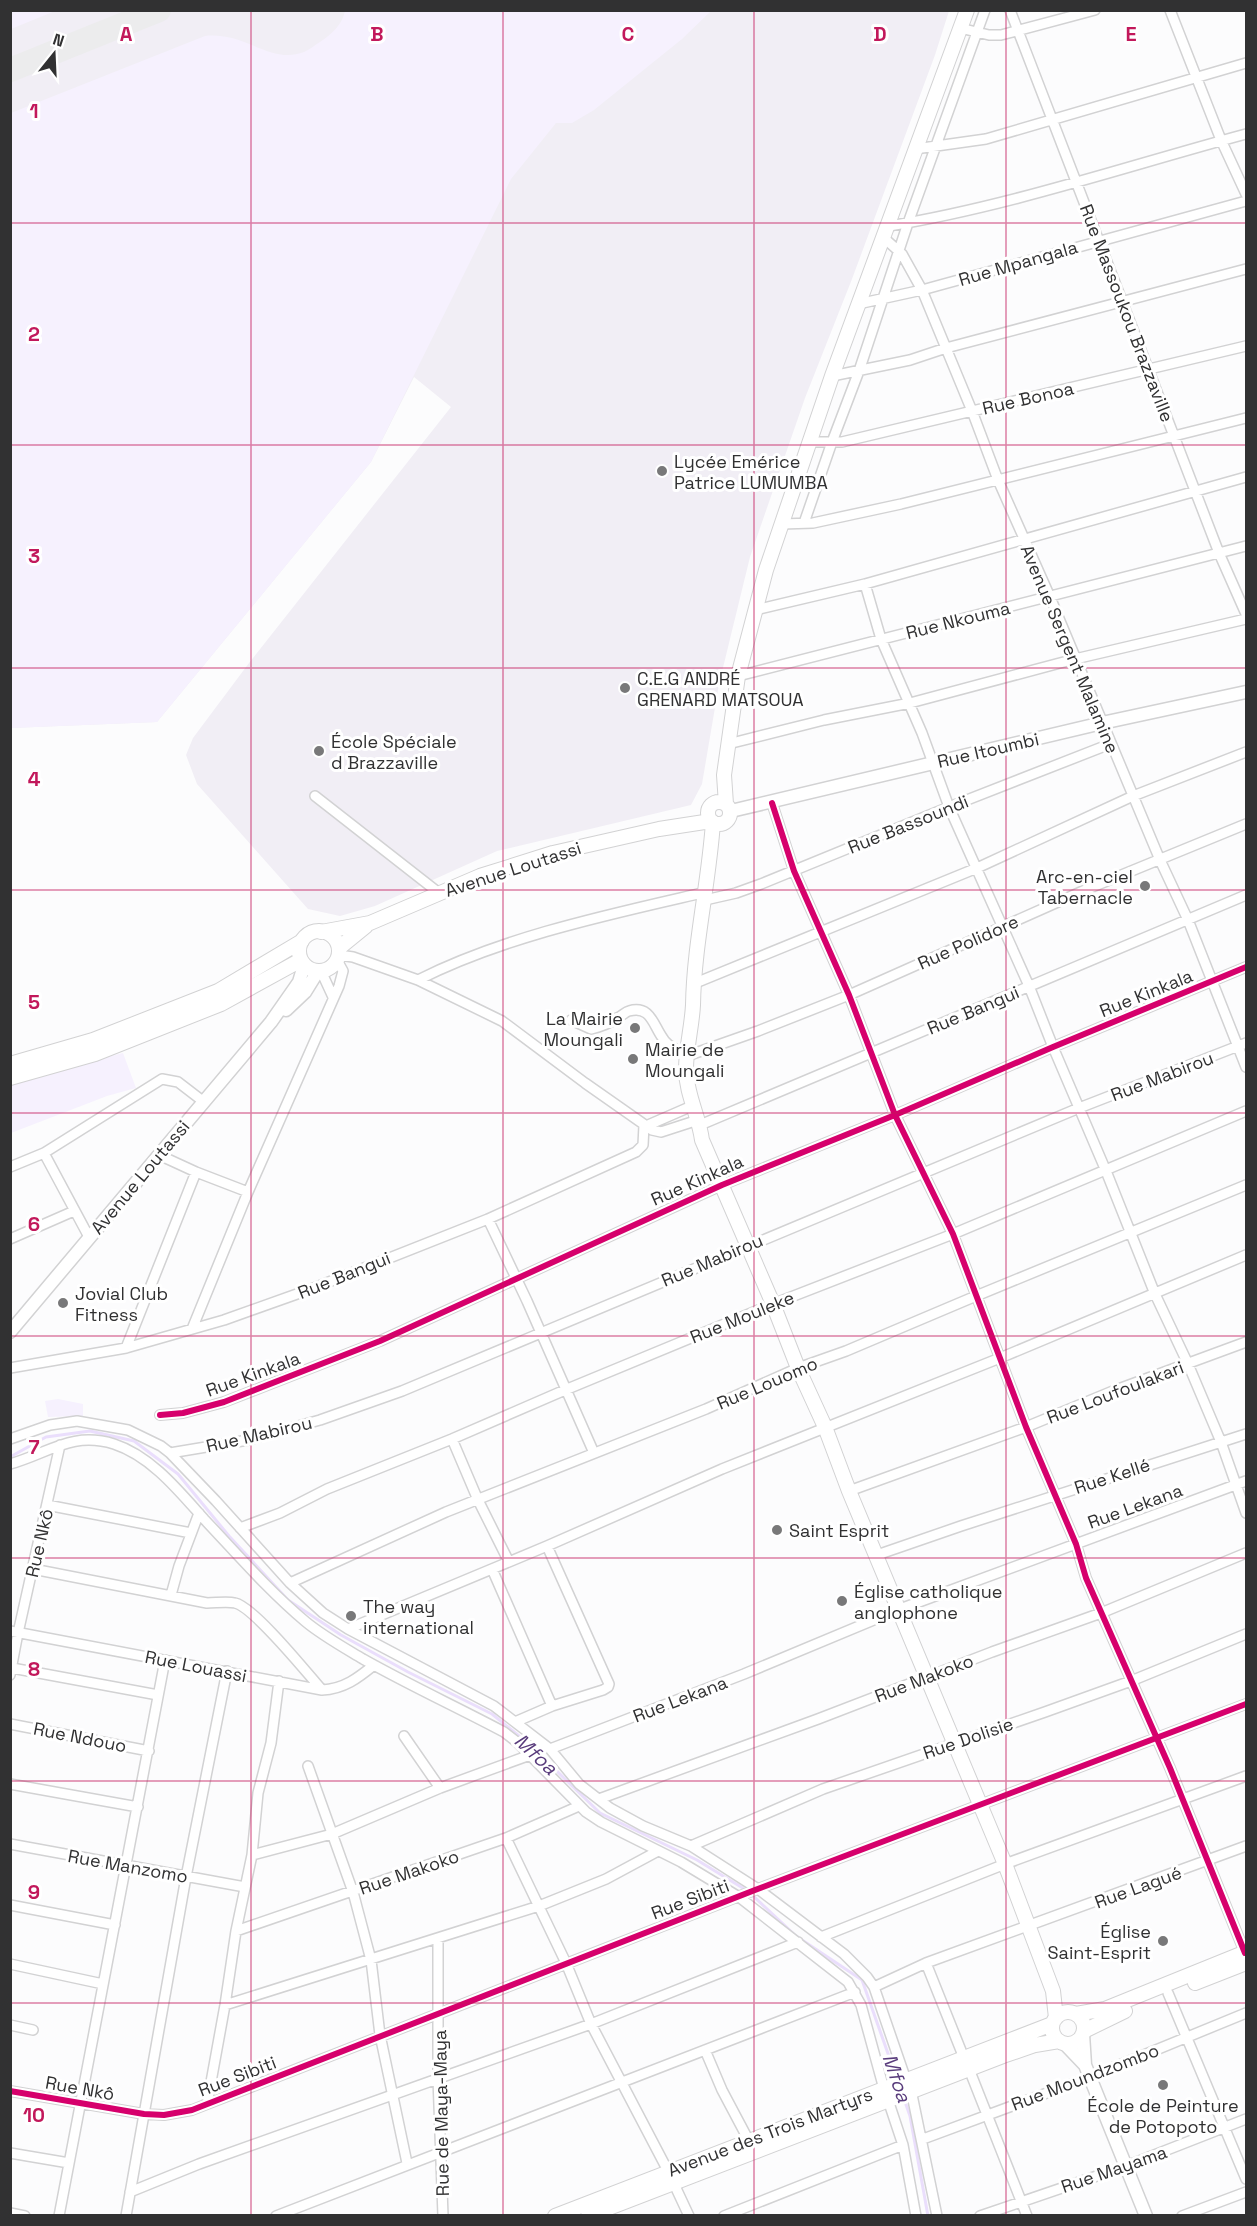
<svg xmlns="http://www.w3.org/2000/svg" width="1257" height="2226" viewBox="0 0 1257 2226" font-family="'Space Grotesk',sans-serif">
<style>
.built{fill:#f1eef5}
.green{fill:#f6f1fe}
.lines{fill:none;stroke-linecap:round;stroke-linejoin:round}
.stream{stroke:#eadefc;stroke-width:3}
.taxiway{stroke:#ececed;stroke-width:24}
.street-casing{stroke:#d2d2d3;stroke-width:12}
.secondary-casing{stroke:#d2d2d3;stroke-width:15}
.primary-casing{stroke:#d2d2d3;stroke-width:16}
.street{stroke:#fff;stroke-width:9}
.secondary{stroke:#fff;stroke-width:12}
.primary{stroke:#fff;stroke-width:14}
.cycleway-casing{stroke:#fff;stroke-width:10}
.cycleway{stroke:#d6006c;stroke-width:6}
.grid{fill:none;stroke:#c2185b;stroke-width:1.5;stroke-opacity:0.55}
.poi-dot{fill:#787879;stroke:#fff;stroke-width:2}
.labels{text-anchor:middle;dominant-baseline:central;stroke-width:6;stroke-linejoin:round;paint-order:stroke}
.street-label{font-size:18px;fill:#313132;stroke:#fff}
.poi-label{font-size:18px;fill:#313132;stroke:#fff;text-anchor:start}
.water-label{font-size:20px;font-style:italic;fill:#593c7c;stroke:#fff}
.grid-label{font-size:20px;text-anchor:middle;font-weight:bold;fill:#c2185b;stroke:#fff;stroke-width:6;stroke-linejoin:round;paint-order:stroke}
</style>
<rect width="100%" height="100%" fill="#fcfcfd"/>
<path class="built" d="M10,11H949L935,55L852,279L805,398L750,557L719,684L702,784L691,805L497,851L375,906L340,916L308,909L197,784L186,755L193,738L249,663L451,407L414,377L371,462L157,722L11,728Z"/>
<path class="green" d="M11,10H55V11L11,29Z
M345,11H711L682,39L594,110L572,123H556L511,179L371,462L157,722L11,728V113L205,36C214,35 223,36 232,38C256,44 278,62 304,52C309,50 315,45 320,42C332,34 342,25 345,11Z
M123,1053L136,1088L107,1096L11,1133L10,1081Z
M58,1399L83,1404V1416L48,1417L45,1401Z"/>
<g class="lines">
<path class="stream" d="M10,1457L46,1437L90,1431L134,1441L178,1474L229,1536L288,1600L341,1635L408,1672L492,1714L530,1745L600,1813L697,1860L746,1890
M751,1894L796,1936L862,1980L897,2079
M904,2099L910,2116L928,2216"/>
<path class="taxiway" d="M10,70L159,10"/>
<g class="street-casing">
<path id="street" d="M1010,10L1219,553L1246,614
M1170,10L1221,140L1246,194
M960,28L989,35H1001L1095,10
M915,149L986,139L1246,63
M889,226C1010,206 1127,166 1246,134
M884,238L902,254L922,290L972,411L998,480L1050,597L1160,860L1188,920L1246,1067
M858,304L922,290L1246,201
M832,376L910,360L946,348L1246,269
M809,442H842L1246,346
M804,523L832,442L859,371L908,223L985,10
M782,524L813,523L901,504L1246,418
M865,584L881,639L922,733L949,807L1029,986L1053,1047L1106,1171L1155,1294L1188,1364L1221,1442L1246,1513
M755,610L865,584L1246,477
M738,676L1246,546
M728,744L824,720L910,703L1075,659L1246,619
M315,796L439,893
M772,803L794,871L849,995L895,1115L953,1234L1026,1427L1076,1544L1086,1578L1170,1768L1245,1953
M705,900L736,893L761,884L949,807L1110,744
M339,955L353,957L418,980L502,1021L585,1083L652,1130L661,1132L698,1120
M321,971L333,997
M418,980C505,936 611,914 706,892
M693,984L977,868L1133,796L1246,752
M571,1020L591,1029C600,1027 609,1024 617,1018C622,1016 625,1012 629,1011C650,1005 653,1024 662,1037C666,1045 673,1048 680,1052
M687,1056L758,1031L849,995L1085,890L1246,824
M700,1125L1246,895
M646,1126L692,1106
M44,1153L89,1237
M159,1155L196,1172L248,1192
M10,1167L44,1153L162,1079L178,1082L204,1102
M488,1219L527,1301L594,1453
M10,1239L74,1211
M192,1329L248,1192L339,986L343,971L337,960
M126,1348L196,1172
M10,1368L126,1348L224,1320L311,1289L488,1219L636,1152L643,1145L644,1125
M160,1415L183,1413L224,1402L380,1341L722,1185L895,1115L1053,1047L1246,967
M10,1439L50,1425L77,1421L128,1430L161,1446L170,1453L216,1501L290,1583L323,1613L348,1629L494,1706L550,1749L579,1784L610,1808L643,1826L691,1846L758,1889L844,1954L867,1977L874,1987L906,2080
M452,1439L478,1500L509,1562
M170,1453L248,1440L320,1420L402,1391L1079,1108L1246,1043
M10,1464C49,1453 72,1431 114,1444C151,1456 179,1491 204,1519C237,1554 269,1591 306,1622C323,1636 343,1647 363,1659C409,1685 457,1707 504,1732L517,1742L586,1812L601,1822L681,1862L739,1897L848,1982L861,2005L884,2089
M849,1491L1026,1427L1113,1391L1246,1342
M47,1505L191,1533
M240,1528L280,1513L327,1489L452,1439L565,1390L773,1304L953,1234L1246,1111
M877,1555L961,1526L1246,1434
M33,1569L207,1603C216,1603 227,1601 235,1603C254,1607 307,1673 322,1690
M492,1569L552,1706
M290,1583L446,1512L706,1409L798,1368L846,1351L976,1296L1246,1185
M171,1595L179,1566L199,1513
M348,1629L547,1546L722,1469L1000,1358L1246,1255
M10,1631L322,1690C344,1689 358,1678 374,1665
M12,1668L158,1695
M10,1675L18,1633L60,1445
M515,1722L552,1706L603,1690L608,1687L609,1684L547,1546
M10,1724L149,1751
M404,1736L440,1788
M550,1749L744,1674L900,1609L1246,1481
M308,1766L353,1892L371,1960L380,2035L407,2163
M10,1784L138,1807
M599,1799L818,1719L992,1652L1101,1613L1246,1553
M506,1838L566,1963L591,2024L668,2171L689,2216
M10,1844L245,1887
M691,1846L823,1789L1045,1712L1131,1681L1246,1634
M252,1855L332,1834L440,1788L530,1755
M10,1905L115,1925
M236,1931L506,1838L579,1806
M821,1937L1005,1864L1246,1776
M438,1939V2078L443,2216
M926,1963L964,2058
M10,1964L103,1984
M874,1987L926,1963L1246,1846
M1168,1993L1246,2179
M225,2005L539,1906L606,1879L658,1851
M10,2025L33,2030
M705,2050L722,2090L749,2141
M969,2069L1027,2216
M911,2090L937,2216
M10,2091L144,2114L164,2115L192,2110L755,1890L1246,1704
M888,2100L903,2145L916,2216
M207,2104L225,2005L236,1931L252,1855L258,1793L271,1743L279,1681
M923,2139L1090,2077L1246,2013
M10,2153L69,2163
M130,2192L199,2164L591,2024L798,1942
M10,2213L25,2216
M59,2216L165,1660
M126,2216L186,1877L227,1671
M276,2216L855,1992
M724,2216L903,2145
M980,2216L1126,2166L1246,2119
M1182,2216L1246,2192"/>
</g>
<g class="secondary-casing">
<path id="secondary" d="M731,811L1102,723L1246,692
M286,1010L305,992L318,971
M10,1332L271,1022L299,982L304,965
M1083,2034L1085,2065L1146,2216
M1064,2043L1085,2065"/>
</g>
<g class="primary-casing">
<path id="primary" d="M708 813a11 11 0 1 1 22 0a11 11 0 1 1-22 0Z
M726,804L724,775L738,676L766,570L832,376L967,10
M713,822C709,883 694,944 693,1005C692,1026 686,1048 686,1069C686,1094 699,1116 702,1140L773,1304L798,1368L825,1427L849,1491L1005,1864L1053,1991L1056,2018
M299 951a20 20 0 1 1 40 0a20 20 0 1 1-40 0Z
M321,932L370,923L480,876L553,853L659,829L711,821
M339,948L366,926
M10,1064L93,1040L218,991L302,941
M10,1078L95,1054L221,1004L301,960
M1195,1983L1246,1963
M1052 2028a16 16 0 1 1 32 0a16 16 0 1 1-32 0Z
M1076,2014L1105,2009L1246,1952
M1084,2031L1125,2011
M555,2216L1052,2024
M588,2216L1003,2056L1035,2045L1059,2041"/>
</g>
<use href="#street" class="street"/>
<use href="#secondary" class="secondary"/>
<use href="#primary" class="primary"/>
<g class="cycleway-casing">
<path id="cycleway" d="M772,803L794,871L849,995L895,1115L953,1234L1026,1427L1076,1544L1086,1578L1170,1768L1245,1953
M160,1415L183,1413L224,1402L380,1341L722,1185L895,1115L1053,1047L1246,967
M10,2091L144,2114L164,2115L192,2110L755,1890L1246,1704"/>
</g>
<use href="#cycleway" class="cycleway"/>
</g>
<path class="grid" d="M251,10V2216M503,10V2216M754,10V2216M1006,10V2216M10,223H1246M10,445H1246M10,668H1246M10,890H1246M10,1113H1246M10,1336H1246M10,1558H1246M10,1781H1246M10,2003H1246"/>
<g class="poi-dot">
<circle cx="662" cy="471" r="6"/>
<circle cx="625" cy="688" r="6"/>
<circle cx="319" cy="751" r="6"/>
<circle cx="1145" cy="886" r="6"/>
<circle cx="635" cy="1028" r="6"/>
<circle cx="633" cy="1059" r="6"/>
<circle cx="63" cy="1303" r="6"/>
<circle cx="777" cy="1530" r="6"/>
<circle cx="842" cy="1601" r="6"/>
<circle cx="351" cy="1616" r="6"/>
<circle cx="1163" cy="1941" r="6"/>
<circle cx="1163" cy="2085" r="6"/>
</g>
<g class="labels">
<g class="street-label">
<text transform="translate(1018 263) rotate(-16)">Rue Mpangala</text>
<text transform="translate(1127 313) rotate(69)">Rue Massoukou Brazzaville</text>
<text transform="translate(1028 398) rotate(-13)">Rue Bonoa</text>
<text transform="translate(958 620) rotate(-14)">Rue Nkouma</text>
<text transform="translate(1070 649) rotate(67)">Avenue Sergent Malamine</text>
<text transform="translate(988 750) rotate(-13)">Rue Itoumbi</text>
<text transform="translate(908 824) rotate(-22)">Rue Bassoundi</text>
<text transform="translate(513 869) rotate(-18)">Avenue Loutassi</text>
<text transform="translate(968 942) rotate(-24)">Rue Polidore</text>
<text transform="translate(1146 993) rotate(-22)">Rue Kinkala</text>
<text transform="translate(973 1010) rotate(-23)">Rue Bangui</text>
<text transform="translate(1162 1076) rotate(-21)">Rue Mabirou</text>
<text transform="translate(140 1177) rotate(-50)">Avenue Loutassi</text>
<text transform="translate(697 1180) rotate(-24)">Rue Kinkala</text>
<text transform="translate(712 1260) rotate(-23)">Rue Mabirou</text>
<text transform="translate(344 1275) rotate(-22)">Rue Bangui</text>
<text transform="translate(742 1317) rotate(-22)">Rue Mouleke</text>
<text transform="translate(253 1374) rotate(-20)">Rue Kinkala</text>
<text transform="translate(767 1383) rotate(-23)">Rue Louomo</text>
<text transform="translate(1115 1392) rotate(-21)">Rue Loufoulakari</text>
<text transform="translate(259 1434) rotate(-13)">Rue Mabirou</text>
<text transform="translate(1112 1476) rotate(-18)">Rue Kellé</text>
<text transform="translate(1135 1506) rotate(-20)">Rue Lekana</text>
<text transform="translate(39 1543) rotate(-77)">Rue Nkô</text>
<text transform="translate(196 1666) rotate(11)">Rue Louassi</text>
<text transform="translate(924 1678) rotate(-21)">Rue Makoko</text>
<text transform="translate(680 1699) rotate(-21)">Rue Lekana</text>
<text transform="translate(80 1737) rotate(11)">Rue Ndouo</text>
<text transform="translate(968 1738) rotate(-19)">Rue Dolisie</text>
<text transform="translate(128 1866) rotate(10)">Rue Manzomo</text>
<text transform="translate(409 1872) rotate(-19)">Rue Makoko</text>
<text transform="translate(1138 1887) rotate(-20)">Rue Lagué</text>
<text transform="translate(690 1899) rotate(-21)">Rue Sibiti</text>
<text transform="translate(237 2076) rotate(-21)">Rue Sibiti</text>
<text transform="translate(1085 2077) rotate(-21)">Rue Moundzombo</text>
<text transform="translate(80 2088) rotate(10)">Rue Nkô</text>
<text transform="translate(441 2113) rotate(-91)">Rue de Maya-Maya</text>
<text transform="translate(770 2132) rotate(-21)">Avenue des Trois Martyrs</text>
<text transform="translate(1114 2169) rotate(-19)">Rue Mayama</text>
</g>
<g class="poi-label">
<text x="674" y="461">Lycée Emérice<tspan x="674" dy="21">Patrice LUMUMBA</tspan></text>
<text x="637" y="678">C.E.G ANDRÉ<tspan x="637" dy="21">GRENARD MATSOUA</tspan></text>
<text x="331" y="741">École Spéciale<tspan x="331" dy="21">d Brazzaville</tspan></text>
<text x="1133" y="876" text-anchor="end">Arc-en-ciel<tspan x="1133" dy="21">Tabernacle</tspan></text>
<text x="623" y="1018" text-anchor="end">La Mairie<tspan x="623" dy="21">Moungali</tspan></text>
<text x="645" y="1049">Mairie de<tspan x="645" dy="21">Moungali</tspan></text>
<text x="75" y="1293">Jovial Club<tspan x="75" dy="21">Fitness</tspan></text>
<text x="789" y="1530">Saint Esprit</text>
<text x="854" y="1591">Église catholique<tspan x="854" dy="21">anglophone</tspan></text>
<text x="363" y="1606">The way<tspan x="363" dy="21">international</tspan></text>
<text x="1151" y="1931" text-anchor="end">Église<tspan x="1151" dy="21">Saint-Esprit</tspan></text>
<text x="1163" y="2105" text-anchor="middle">École de Peinture<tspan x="1163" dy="21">de Potopoto</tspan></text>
</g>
<g class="water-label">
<text transform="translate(536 1754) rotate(43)">Mfoa</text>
<text transform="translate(897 2078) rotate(71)">Mfoa</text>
</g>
</g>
<g class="grid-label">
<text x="126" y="41">A</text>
<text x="377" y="41">B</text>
<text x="628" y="41">C</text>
<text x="880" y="41">D</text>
<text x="1131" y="41">E</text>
<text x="34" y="118">1</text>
<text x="34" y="341">2</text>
<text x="34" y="563">3</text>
<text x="34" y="786">4</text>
<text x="34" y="1009">5</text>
<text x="34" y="1231">6</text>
<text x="34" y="1454">7</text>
<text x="34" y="1676">8</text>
<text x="34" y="1899">9</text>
<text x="34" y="2122">10</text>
</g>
<rect width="1257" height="2226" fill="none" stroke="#313132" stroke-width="24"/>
<g transform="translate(54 54) rotate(18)" stroke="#ffffff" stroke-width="4.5" paint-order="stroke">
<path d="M0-4.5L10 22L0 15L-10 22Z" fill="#313132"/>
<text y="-9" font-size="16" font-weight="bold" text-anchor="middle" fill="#313132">N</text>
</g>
</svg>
